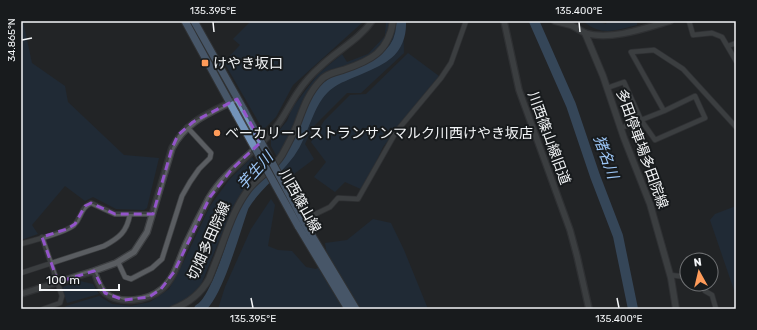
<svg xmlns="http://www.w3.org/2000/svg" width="757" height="330" viewBox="0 0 757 330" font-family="Rubik,'Noto Sans JP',sans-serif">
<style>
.green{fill:#1d3147}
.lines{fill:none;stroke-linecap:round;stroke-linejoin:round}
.river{stroke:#4d6f95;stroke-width:10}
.minor-casing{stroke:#3e4043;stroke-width:6}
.tertiary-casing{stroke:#3e4043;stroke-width:8}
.secondary-casing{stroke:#3e4043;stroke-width:8}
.primary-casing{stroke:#3e4043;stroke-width:9}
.minor{stroke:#5a5d61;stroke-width:4.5}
.tertiary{stroke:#5a5d61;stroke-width:5.5}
.secondary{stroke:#5a5d61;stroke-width:6}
.primary{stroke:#7393b9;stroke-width:7}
.primary-bridge-casing{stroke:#3e4043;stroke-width:9;stroke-linecap:butt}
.primary-bridge{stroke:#7393b9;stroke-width:7}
.marked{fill:none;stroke:#9354ca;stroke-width:3;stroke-dasharray:8 5;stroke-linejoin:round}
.ticks{fill:none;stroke:#f3f5f7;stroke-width:1.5}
.poi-dot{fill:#fe9b59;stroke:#181b1d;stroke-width:1.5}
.labels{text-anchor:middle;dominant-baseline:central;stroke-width:4;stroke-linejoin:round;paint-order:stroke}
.poi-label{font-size:14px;fill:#f3f5f7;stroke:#181b1d;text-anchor:start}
.street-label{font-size:14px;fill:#f3f5f7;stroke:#181b1d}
.water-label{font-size:15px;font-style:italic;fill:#9dc7f7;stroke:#181b1d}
.neatline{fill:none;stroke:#f3f5f7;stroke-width:1.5}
.ticks-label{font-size:10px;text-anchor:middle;fill:#f3f5f7}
</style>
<rect width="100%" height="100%" fill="#222427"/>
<path class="green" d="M21,21H23L32,63L65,86L68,102L124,155L159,158L147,208L144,210L116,209L93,197L85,201L65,186L32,225L38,234L21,240Z
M251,21H364L293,85L276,117L263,130L224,62L240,45L233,39Z
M386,21H403L404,53L361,93H347L313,127L305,144L314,159L294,174L304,196L299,198L271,146V140L287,121L292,108L318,74L342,54L347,62L368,54L385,36Z
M583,21H597L606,24L607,21L637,22V25C616,30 602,37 583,21Z
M408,53L439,76L383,147L363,190L345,182L335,192L314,177L326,162L311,142L324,121L350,95L366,94Z
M252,157L261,173L250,181L233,207L200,287L187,299L165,309H63L66,306L99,296L112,304L131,306L150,302L169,289L183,263L210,206L229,180Z
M271,199L275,205L268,246L278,250L292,251L306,267L316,269L328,261L325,243L347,240L373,219L391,223L404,250L428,309H218L225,287L251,229Z
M736,206V296L710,220L715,214Z
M80,281L93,284L99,294L67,303L62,288L65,286Z"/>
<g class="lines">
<path class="river" d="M534,21L571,105L595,176L618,236L633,309
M199,309C217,300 236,227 244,206C257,183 282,169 295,145C305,127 309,104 324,89C349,64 403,70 401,21"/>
<g class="minor-casing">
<path id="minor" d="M689,21L693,35L712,33L722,37L736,61
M728,46L736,43
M607,88L624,82L641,120L655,140L705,118L695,96L664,111
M621,128L664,111L631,52L654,50L683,69L736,127
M303,220L330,207L338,198L358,199L396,132L441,78L451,63L466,21
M42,237L62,296L60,303L43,309
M21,244C34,240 65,233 74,225C82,217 80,208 91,203L115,214H153
M118,262L125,277L131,279L152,268L162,259L182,196L190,182L199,169L210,158L211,153L187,127
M21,273L104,246C119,238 127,232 130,214
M670,275L687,277
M707,284L705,291L712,295L716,309"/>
</g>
<g class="tertiary-casing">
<path id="tertiary" d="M504,21L519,90L570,230L577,256L589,309
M585,33C610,41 646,28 670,21
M94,271C97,279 99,288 105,293C120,305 148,301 162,289C175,278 179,259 186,244C193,229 201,213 209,198C225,171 252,155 272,132C283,120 289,105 298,92C304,83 312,74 320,67C336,51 359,40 372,21
M21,294L94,271L116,263L134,252L147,232L172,148C187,120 210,113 237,99"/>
</g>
<g class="secondary-casing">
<path id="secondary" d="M555,21L571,25L585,33L603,76L624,138L650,204L671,278L676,309
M173,309C189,303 201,293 209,279C214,266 219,254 223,242C230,223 236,206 248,190C258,177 274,169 282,155C287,146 293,135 297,125C303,109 308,93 321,80C326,74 335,72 343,70C370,61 389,52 393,21"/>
</g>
<g class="primary-casing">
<path id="primary" d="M185,21L236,114
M194,21L244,110
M305,224L356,309
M298,226L348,309"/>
</g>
<use href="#minor" class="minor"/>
<use href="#tertiary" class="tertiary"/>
<use href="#secondary" class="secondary"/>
<use href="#primary" class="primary"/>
<g class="primary-bridge-casing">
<path id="primary-bridge" d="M244,110L305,224
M236,114L298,226"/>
</g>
<use href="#primary-bridge" class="primary-bridge"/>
</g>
<path d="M0 0H757V330H0ZM237,99L261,142L232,169L210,197L174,272L161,289L149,297L124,300L105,293L94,271L58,282L42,237L67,229L75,224L85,206L91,203L115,214H153L172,148L178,135L193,122Z" fill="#222427" fill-opacity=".55" fill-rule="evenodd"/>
<path class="marked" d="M237,99L261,142L232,169L210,197L174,272L161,289L149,297L124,300L105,293L94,271L58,282L42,237L67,229L75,224L85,206L91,203L115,214H153L172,148L178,135L193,122Z"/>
<path class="ticks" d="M213,22L214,32M579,22L580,32M22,40L32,38M251,298L253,308M617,298L619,308"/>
<g class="poi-dot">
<rect x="201" y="59" width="8" height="8" rx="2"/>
<circle cx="217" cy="133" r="4"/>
</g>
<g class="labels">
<g class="poi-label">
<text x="213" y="63">けやき坂口</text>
<text x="225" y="133">ベーカリーレストランサンマルク川西けやき坂店</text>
</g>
<g class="street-label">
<text transform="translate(549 138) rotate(70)">川西篠山線旧道</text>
<text transform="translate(642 149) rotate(70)">多田停車場多田院線</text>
<text transform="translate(300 201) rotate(61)">川西篠山線</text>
<text transform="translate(209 241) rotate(-66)">切畑多田院線</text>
</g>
<g class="water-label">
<text transform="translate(606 157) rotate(70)">猪名川</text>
<text transform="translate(255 171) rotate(-48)">芋生川</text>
</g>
</g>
<rect width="757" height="330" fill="none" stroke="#181b1d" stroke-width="44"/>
<g transform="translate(699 272) rotate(352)"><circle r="19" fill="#181b1d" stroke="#707274"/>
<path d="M0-3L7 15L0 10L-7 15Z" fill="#fe9b59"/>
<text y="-6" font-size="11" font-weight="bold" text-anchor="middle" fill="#f3f5f7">N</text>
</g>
<path d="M40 284v6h79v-6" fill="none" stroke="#f3f5f7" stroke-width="2"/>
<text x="46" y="284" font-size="12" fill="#f3f5f7" stroke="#181b1d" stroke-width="3" paint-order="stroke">100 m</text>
<rect x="22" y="22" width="713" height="286" class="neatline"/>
<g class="ticks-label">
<text x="213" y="14">135.395°E</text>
<text x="579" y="14">135.400°E</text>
<text transform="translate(11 40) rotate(-90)" y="4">34.865°N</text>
<text x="253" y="322">135.395°E</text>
<text x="619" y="322">135.400°E</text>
</g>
</svg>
